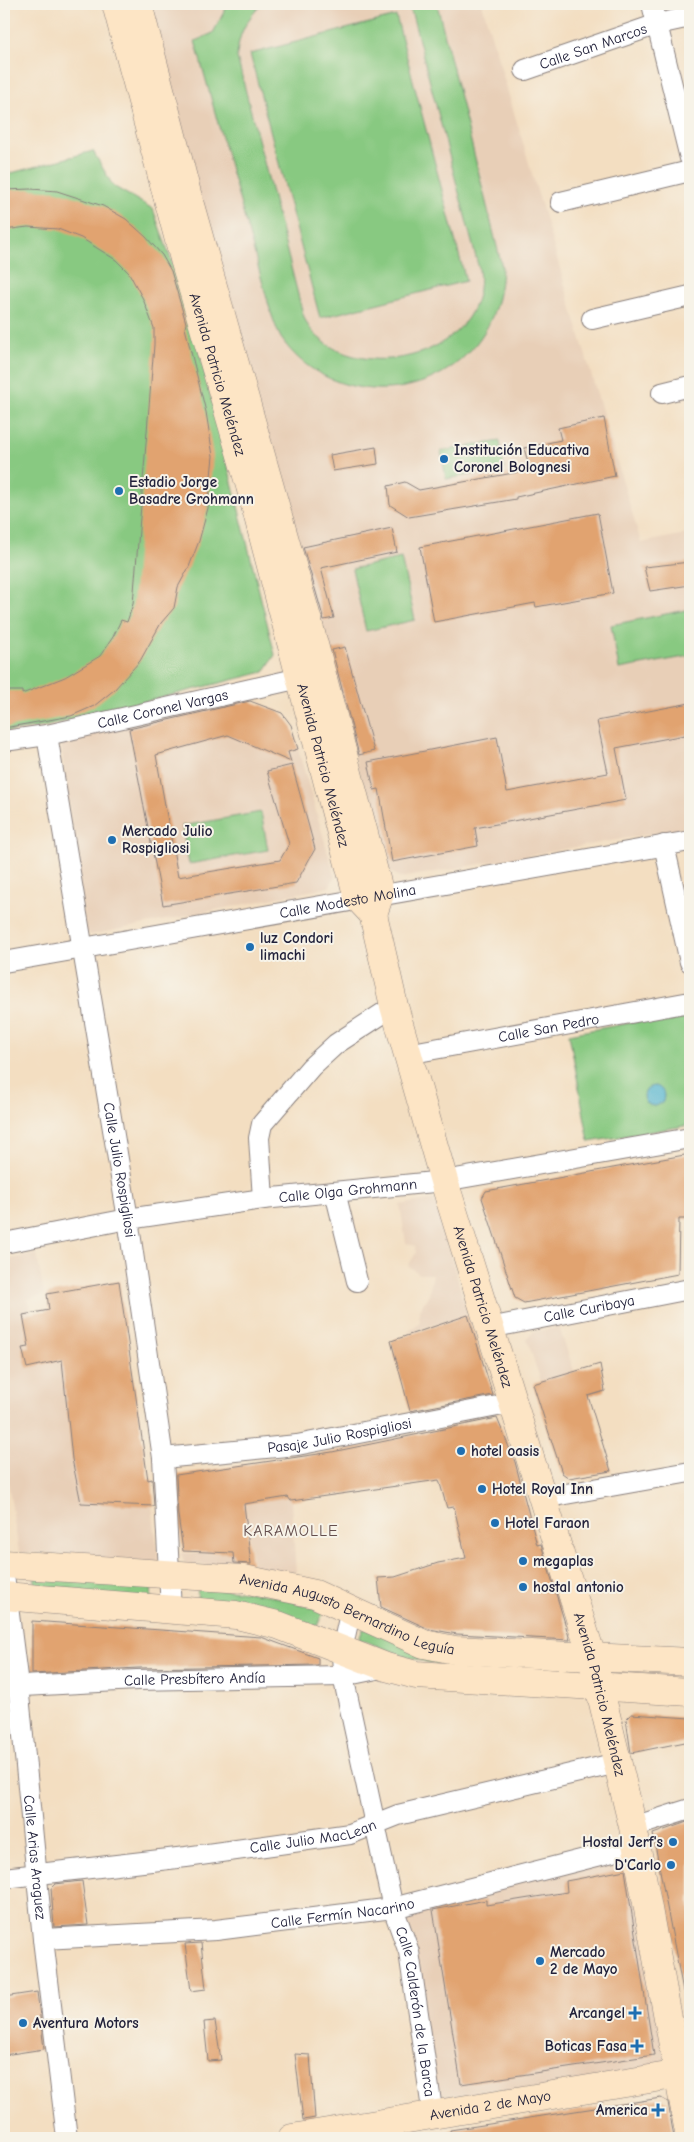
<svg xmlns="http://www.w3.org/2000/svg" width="694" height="2142" viewBox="0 0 694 2142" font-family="'Comic Neue',sans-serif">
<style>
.built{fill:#e8cfb7}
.green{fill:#88c981;stroke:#55765e}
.water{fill:#51b4cf;stroke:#3a6b85}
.building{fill:#e1a370}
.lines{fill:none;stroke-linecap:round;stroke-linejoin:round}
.street-casing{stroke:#8a807e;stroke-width:22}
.secondary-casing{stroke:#8a807e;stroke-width:29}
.street{stroke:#fff;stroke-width:20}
.secondary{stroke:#fde5c5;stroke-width:28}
.poi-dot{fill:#1f6fb2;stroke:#f7f3e8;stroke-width:2}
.labels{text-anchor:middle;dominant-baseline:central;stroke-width:4;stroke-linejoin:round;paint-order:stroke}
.street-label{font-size:15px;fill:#22223b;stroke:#f7f3e8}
.poi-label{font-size:15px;font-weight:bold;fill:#22223b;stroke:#f7f3e8;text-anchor:start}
.neighbourhood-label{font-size:16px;letter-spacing:1px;fill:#654f4e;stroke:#f7f3e8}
</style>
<rect width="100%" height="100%" fill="#f7f3e8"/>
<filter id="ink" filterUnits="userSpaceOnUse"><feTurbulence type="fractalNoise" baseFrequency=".02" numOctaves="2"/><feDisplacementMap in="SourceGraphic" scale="10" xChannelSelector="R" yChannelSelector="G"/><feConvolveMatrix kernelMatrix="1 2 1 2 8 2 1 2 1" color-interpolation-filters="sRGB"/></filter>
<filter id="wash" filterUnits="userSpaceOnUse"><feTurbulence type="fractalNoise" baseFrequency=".0096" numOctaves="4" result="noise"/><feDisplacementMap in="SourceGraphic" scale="20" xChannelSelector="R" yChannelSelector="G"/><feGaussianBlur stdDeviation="1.12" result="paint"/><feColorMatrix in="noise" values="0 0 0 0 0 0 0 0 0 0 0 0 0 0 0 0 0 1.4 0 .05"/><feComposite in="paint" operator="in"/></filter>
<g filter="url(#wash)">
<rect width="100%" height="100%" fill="#f3dec1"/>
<path class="built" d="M145,4H482L641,543L690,533V827L401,878L386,869Z
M242,699L282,713L291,725L335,877L329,887L91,935L86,932L61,746L64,741Z
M434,1199L468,1315L407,1333L420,1322L419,1311L429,1294L433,1274H420L408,1266L416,1253L415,1246L406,1243L400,1205Z
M37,1254L44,1295L28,1299L31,1313L23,1315L29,1347L22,1348L27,1368L62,1360L70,1423L152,1506L159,1563L19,1552L4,1456V1260Z
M559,1327L574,1371L541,1382L527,1339L534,1331Z
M288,1497L291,1501L296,1572L253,1569L244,1504Z
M181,1553H233V1566L185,1564Z
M636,1846L680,2074L433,2116L393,1908Z"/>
<path class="green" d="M228,4H262C246,20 238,34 237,57L303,314C305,320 308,327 312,331C363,389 490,353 479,269L412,14L407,4H437L502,267C501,295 494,322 475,345C426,406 326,404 281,338C277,331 274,321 271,313L195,41L213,33Z
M396,16L466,281L320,318L250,54Z
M93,151L113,186L153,209L190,313L275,655L264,672L43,727L4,732V175Z
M500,441L504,469L446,479L441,451Z
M401,558L415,620L366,631L352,569Z
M686,610L690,631V656L619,669L611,625Z
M261,812L268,850L189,864L182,826Z
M690,1012V1125L589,1142L569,1034Z
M35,1574L152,1583L151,1599L35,1590Z
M198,1586L269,1595L324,1611L317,1626L197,1600Z
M363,1629L571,1667L574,1673L443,1666L404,1656L359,1639Z"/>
<path class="water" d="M644 1096a10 10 0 1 1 20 0a10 10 0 1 1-20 0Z"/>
<g id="blocks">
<path class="building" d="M31,189L57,191L103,206L126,219L146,237L162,255L171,271L186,323L185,328L206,412L213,456L208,508L199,541L189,567L178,587L174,608L161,623L140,661L114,690L94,706L71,716L4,728V691H22V694L65,677L100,656L113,637L121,620L127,622L133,604L154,345V328L143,299L129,273L116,260L81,238L58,229L28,227L4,230V190Z
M604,418L615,476L516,497V499L409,517L390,505L388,486L405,482L419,490L530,470L524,448L561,440L558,428Z
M376,447L378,464L333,471L330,455Z
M598,513L613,593L536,607L535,603L434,622L420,547Z
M392,528L397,552L321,568L334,618L324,620L303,547Z
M690,562V585L650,591L644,567Z
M345,647L374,751L359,755L332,650Z
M250,701L282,713L291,725L298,749L288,752L291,762L228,735L156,755L178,877L280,860L289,844L267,771L292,765L315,849L296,883L163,905L129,729Z
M690,703V734L616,748L626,800L475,828L478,846L392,862L379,789L374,790L368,762L497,737L507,792L608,773L597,721Z
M690,1154V1219H679L678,1274L524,1303L515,1298L482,1198L486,1191Z
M119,1281L148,1480L152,1479L154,1506L81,1503L72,1459L62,1360L27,1368L22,1348L29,1347L23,1315L49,1310L47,1294Z
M468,1315L493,1395L410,1411L391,1341Z
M600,1364L605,1391L588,1396L611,1471L569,1478L562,1473L533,1384Z
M497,1418L515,1462L537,1545L541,1544L570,1640L457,1634L429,1629L381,1607L378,1578L395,1577L438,1563L466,1558L454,1507L447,1508L439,1480L291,1501L288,1497L244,1504L251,1564L234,1563L233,1553L183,1551L178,1515L176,1475L332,1452Z
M32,1621L261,1637L318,1658V1665L137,1668L32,1674Z
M631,1714L690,1718V1741L631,1753L626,1719Z
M690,1821V1990L683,1991L653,1834Z
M625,1870L654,2055L461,2084L433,1910L486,1900V1905L567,1892L566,1881Z
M82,1881L88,1925L54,1927L51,1888L55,1884Z
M201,1943L206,1989L191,1991L185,1944Z
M37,1992L44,2049L4,2055V1997Z
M215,2021L221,2060L208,2061L204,2022Z
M295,2054L310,2055L315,2118L303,2120Z
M661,2098L668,2102L674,2138H451L450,2130Z"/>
</g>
</g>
<g filter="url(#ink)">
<use href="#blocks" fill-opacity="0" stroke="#8a807e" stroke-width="1"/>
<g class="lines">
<g class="street-casing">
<g id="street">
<path d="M652,4L690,158"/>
<path id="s1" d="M525,70L658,24L690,17"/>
<path d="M561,202L690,171"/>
<path d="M592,319L690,296"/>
<path d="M662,393L690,386"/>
<path id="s2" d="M47,735L128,1219L163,1458L171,1610"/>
<path id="s3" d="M4,741L47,735L313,675"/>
<path d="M664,845L690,962"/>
<path id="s4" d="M4,962L690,841"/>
<path id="s5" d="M407,1054L690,1002"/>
<path d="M335,1192L357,1281"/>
<path d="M263,1199L259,1138L262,1124L311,1067L336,1044L394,1006"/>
<path id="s6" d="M4,1243L128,1219L263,1199L444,1181L690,1138"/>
<path id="s7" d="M489,1328L690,1289"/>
<path id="s8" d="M163,1458L297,1445L513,1403"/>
<path d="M543,1498L690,1472"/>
<path id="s9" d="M4,1575L18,1685L43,1939L67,2138"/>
<path id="s10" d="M351,1609L342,1650L343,1676L393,1908L409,1952L433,2116"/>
<path id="s11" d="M4,1687L137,1680L343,1676L386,1667"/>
<path d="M633,1827L690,1809"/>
<path id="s12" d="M4,1878L186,1857L350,1834L398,1815L617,1763"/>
<path id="s13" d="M43,1939L216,1930L393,1908L636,1846"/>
</g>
</g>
<g class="secondary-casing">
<g id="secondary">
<path id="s14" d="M116,4L184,259L250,486L358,898L373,914L394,1006L444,1181L592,1657L633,1827L690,2138"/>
<path d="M138,4L190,205L307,618L380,894L373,914"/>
<path id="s15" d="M4,1564L244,1579L315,1594L424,1644L455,1650L690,1662"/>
<path d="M4,1596L236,1615L278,1625L386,1667L416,1675L690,1692"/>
<path id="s16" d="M292,2138L680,2074"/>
</g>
</g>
<use href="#street" class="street"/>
<use href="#secondary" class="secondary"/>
</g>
</g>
<g class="poi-dot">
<circle cx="444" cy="459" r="5"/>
<circle cx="119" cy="491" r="5"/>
<circle cx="112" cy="840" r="5"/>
<circle cx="250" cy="947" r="5"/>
<circle cx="461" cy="1451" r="5"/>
<circle cx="482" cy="1489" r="5"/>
<circle cx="495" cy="1523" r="5"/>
<circle cx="523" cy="1561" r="5"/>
<circle cx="523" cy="1587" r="5"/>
<circle cx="673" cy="1842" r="5"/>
<circle cx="671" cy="1865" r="5"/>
<circle cx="540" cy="1961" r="5"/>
<path d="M632.5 2005.5h5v5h5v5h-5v5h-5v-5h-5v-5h5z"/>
<circle cx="23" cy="2023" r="5"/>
<path d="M634.5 2038.5h5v5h5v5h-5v5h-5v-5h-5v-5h5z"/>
<path d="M655.5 2102.5h5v5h5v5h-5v5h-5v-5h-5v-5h5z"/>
</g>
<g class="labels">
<g class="street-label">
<text stroke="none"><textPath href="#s1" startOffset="72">Calle San Marcos</textPath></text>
<text stroke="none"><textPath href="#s14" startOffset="384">Avenida Patricio Meléndez</textPath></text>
<text stroke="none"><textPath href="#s3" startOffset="162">Calle Coronel Vargas</textPath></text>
<text stroke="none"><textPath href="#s14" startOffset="789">Avenida Patricio Meléndez</textPath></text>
<text stroke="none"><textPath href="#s4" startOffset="349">Calle Modesto Molina</textPath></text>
<text stroke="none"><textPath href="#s5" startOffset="144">Calle San Pedro</textPath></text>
<text stroke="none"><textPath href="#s2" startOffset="441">Calle Julio Rospigliosi</textPath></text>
<text stroke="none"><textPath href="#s6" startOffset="348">Calle Olga Grohmann</textPath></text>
<text stroke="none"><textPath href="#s14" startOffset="1356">Avenida Patricio Meléndez</textPath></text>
<text stroke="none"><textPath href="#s7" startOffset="102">Calle Curibaya</textPath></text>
<text stroke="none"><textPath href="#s8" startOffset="178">Pasaje Julio Rospigliosi</textPath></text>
<text stroke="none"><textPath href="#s15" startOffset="350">Avenida Augusto Bernardino Leguía</textPath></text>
<text stroke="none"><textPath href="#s11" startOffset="191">Calle Presbítero Andía</textPath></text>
<text stroke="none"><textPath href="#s14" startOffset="1761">Avenida Patricio Meléndez</textPath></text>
<text stroke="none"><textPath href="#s12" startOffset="312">Calle Julio MacLean</textPath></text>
<text stroke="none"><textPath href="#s9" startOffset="284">Calle Arias Araguez</textPath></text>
<text stroke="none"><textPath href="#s13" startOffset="301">Calle Fermín Nacarino</textPath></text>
<text stroke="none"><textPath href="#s10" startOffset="412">Calle Calderón de la Barca</textPath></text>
<text stroke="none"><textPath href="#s16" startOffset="201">Avenida 2 de Mayo</textPath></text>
</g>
<g class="poi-label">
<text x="454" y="450">Institución Educativa<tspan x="454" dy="17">Coronel Bolognesi</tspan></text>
<text x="129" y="482">Estadio Jorge<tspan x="129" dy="17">Basadre Grohmann</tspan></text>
<text x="122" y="831">Mercado Julio<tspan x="122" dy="17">Rospigliosi</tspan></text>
<text x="260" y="938">luz Condori<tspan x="260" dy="17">limachi</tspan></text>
<text x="471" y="1451">hotel oasis</text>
<text x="492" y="1489">Hotel Royal Inn</text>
<text x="505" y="1523">Hotel Faraon</text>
<text x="533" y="1561">megaplas</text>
<text x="533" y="1587">hostal antonio</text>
<text x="663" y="1842" text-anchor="end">Hostal Jerf's</text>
<text x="661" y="1865" text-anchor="end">D'Carlo</text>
<text x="550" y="1952">Mercado<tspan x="550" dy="17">2 de Mayo</tspan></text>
<text x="625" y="2013" text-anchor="end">Arcangel</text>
<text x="33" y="2023">Aventura Motors</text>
<text x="627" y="2046" text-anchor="end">Boticas Fasa</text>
<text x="648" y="2110" text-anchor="end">America</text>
</g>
<g class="neighbourhood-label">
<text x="291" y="1531">KARAMOLLE</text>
</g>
</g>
<rect width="694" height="2142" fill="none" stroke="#f7f3e8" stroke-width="20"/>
</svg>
